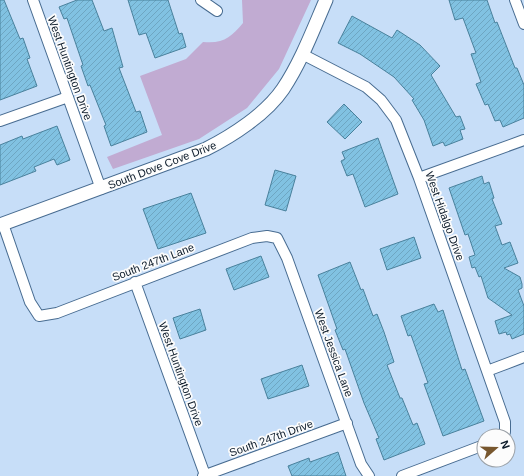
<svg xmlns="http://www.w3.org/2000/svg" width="524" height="476" viewBox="0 0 524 476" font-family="Helvetica,sans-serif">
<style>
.green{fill:#c1abd2}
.building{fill:url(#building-hatch);stroke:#49819c}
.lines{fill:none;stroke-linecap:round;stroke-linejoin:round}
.minor-casing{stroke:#486c91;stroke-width:12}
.tertiary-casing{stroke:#486c91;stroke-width:15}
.minor{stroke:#fff;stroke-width:10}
.tertiary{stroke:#fff;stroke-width:13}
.labels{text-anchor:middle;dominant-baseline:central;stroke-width:3.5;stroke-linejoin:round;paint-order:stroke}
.street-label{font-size:11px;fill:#0a1928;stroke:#fcfcfc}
</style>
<defs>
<pattern id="building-hatch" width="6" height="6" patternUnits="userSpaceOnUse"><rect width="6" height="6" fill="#81c2e2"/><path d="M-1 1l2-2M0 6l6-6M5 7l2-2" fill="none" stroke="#6ea6c2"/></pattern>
</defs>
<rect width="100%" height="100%" fill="#c7def8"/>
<path class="green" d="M242,0H311L279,69L247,108L199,139L113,169L107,157L162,135L140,76L186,59L203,42C224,44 231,37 243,23Z"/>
<path class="building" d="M0,0H4L20,39L23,38L30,58L27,59L37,86L0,100Z
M77,0H92L104,31L112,28L123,67L119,68L136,112L140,111L147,132L111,146L104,126L106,125L90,85L88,86L81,66L83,65L67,18L64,19L59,7Z
M128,0H168L179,34L182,33L186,47L155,58L146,33L139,35Z
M449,0H487L495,23L497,22L515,68H517L524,85V118L503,127L500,120L495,121L488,104L485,105L476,84L481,82L471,54L476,53L463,18L455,20Z
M352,16L392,38L397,30L420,45L440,66L431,75L456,117L460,116L465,129L460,130L463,139L445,146L443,142L433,146L424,120L412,100L414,99L394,77L360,54L338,43Z
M344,104L362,122L345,139L327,122Z
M57,126L70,160L57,165L54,159L34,167L36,171L0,185V145L22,136L23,139Z
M378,138L398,194L365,207L353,174L347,176L341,161L345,159L342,152Z
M275,170L296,176L286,211L265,205Z
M482,176L484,184L489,182L494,198L492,199L502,224L495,226L502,245L510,242L518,263L504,268L520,277L522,284V288L518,290L524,306V334L512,339L510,334L507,335L506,332L499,334L495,321L512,315L488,298L481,276L479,277L475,267L472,268L469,257L475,255L468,234L465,235L449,188Z
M191,193L206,233L158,249L143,209Z
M414,237L421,258L387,270L380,249Z
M261,256L269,277L234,290L226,269Z
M350,262L361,290L363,289L373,316L377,314L384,332L394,362L387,365L400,398H402L413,425L417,423L425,444L384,460L376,439L379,438L364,403L345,349L343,350L335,330L337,329L318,275Z
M434,304L438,312L443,310L462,370L465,369L484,421L443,436L424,384L428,383L411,335L408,336L401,316Z
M200,309L206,330L180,339L173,318Z
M302,365L309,386L268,399L261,379Z
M338,452L346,476H292L288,466L309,458L310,462Z"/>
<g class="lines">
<g class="minor-casing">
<path id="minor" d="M33,0L101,189
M201,0L217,11
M515,0L524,24
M302,54L366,87L381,100L396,120L419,178L505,422V432L502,436
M0,121L68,97
M419,178L524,140
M3,224L30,302L39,316L57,313L252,238L267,236L277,238L287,258L361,464L369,476
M135,282L205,475
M487,371L524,357
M203,476L347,423
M402,476L484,445"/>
</g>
<g class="tertiary-casing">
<path id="tertiary" d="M0,225L206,149C232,136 266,114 283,89C301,62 313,30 326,0"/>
</g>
<use href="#minor" class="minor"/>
<use href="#tertiary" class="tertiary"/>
</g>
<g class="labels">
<g class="street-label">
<text transform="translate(70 68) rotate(70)">West Huntington Drive</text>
<text transform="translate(162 165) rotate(-21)">South Dove Cove Drive</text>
<text transform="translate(445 216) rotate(70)">West Hidalgo Drive</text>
<text transform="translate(153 262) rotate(-21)">South 247th Lane</text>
<text transform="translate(334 353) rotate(70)">West Jessica Lane</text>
<text transform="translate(181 374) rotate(70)">West Huntington Drive</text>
<text transform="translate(271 438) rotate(-20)">South 247th Drive</text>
</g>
</g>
<g transform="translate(496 448) rotate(70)"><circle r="19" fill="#fcfcfc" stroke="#9ba1a7"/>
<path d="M0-3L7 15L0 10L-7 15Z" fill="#78572e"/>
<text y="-6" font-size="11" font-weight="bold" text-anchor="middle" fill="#0a1928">N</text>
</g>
</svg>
